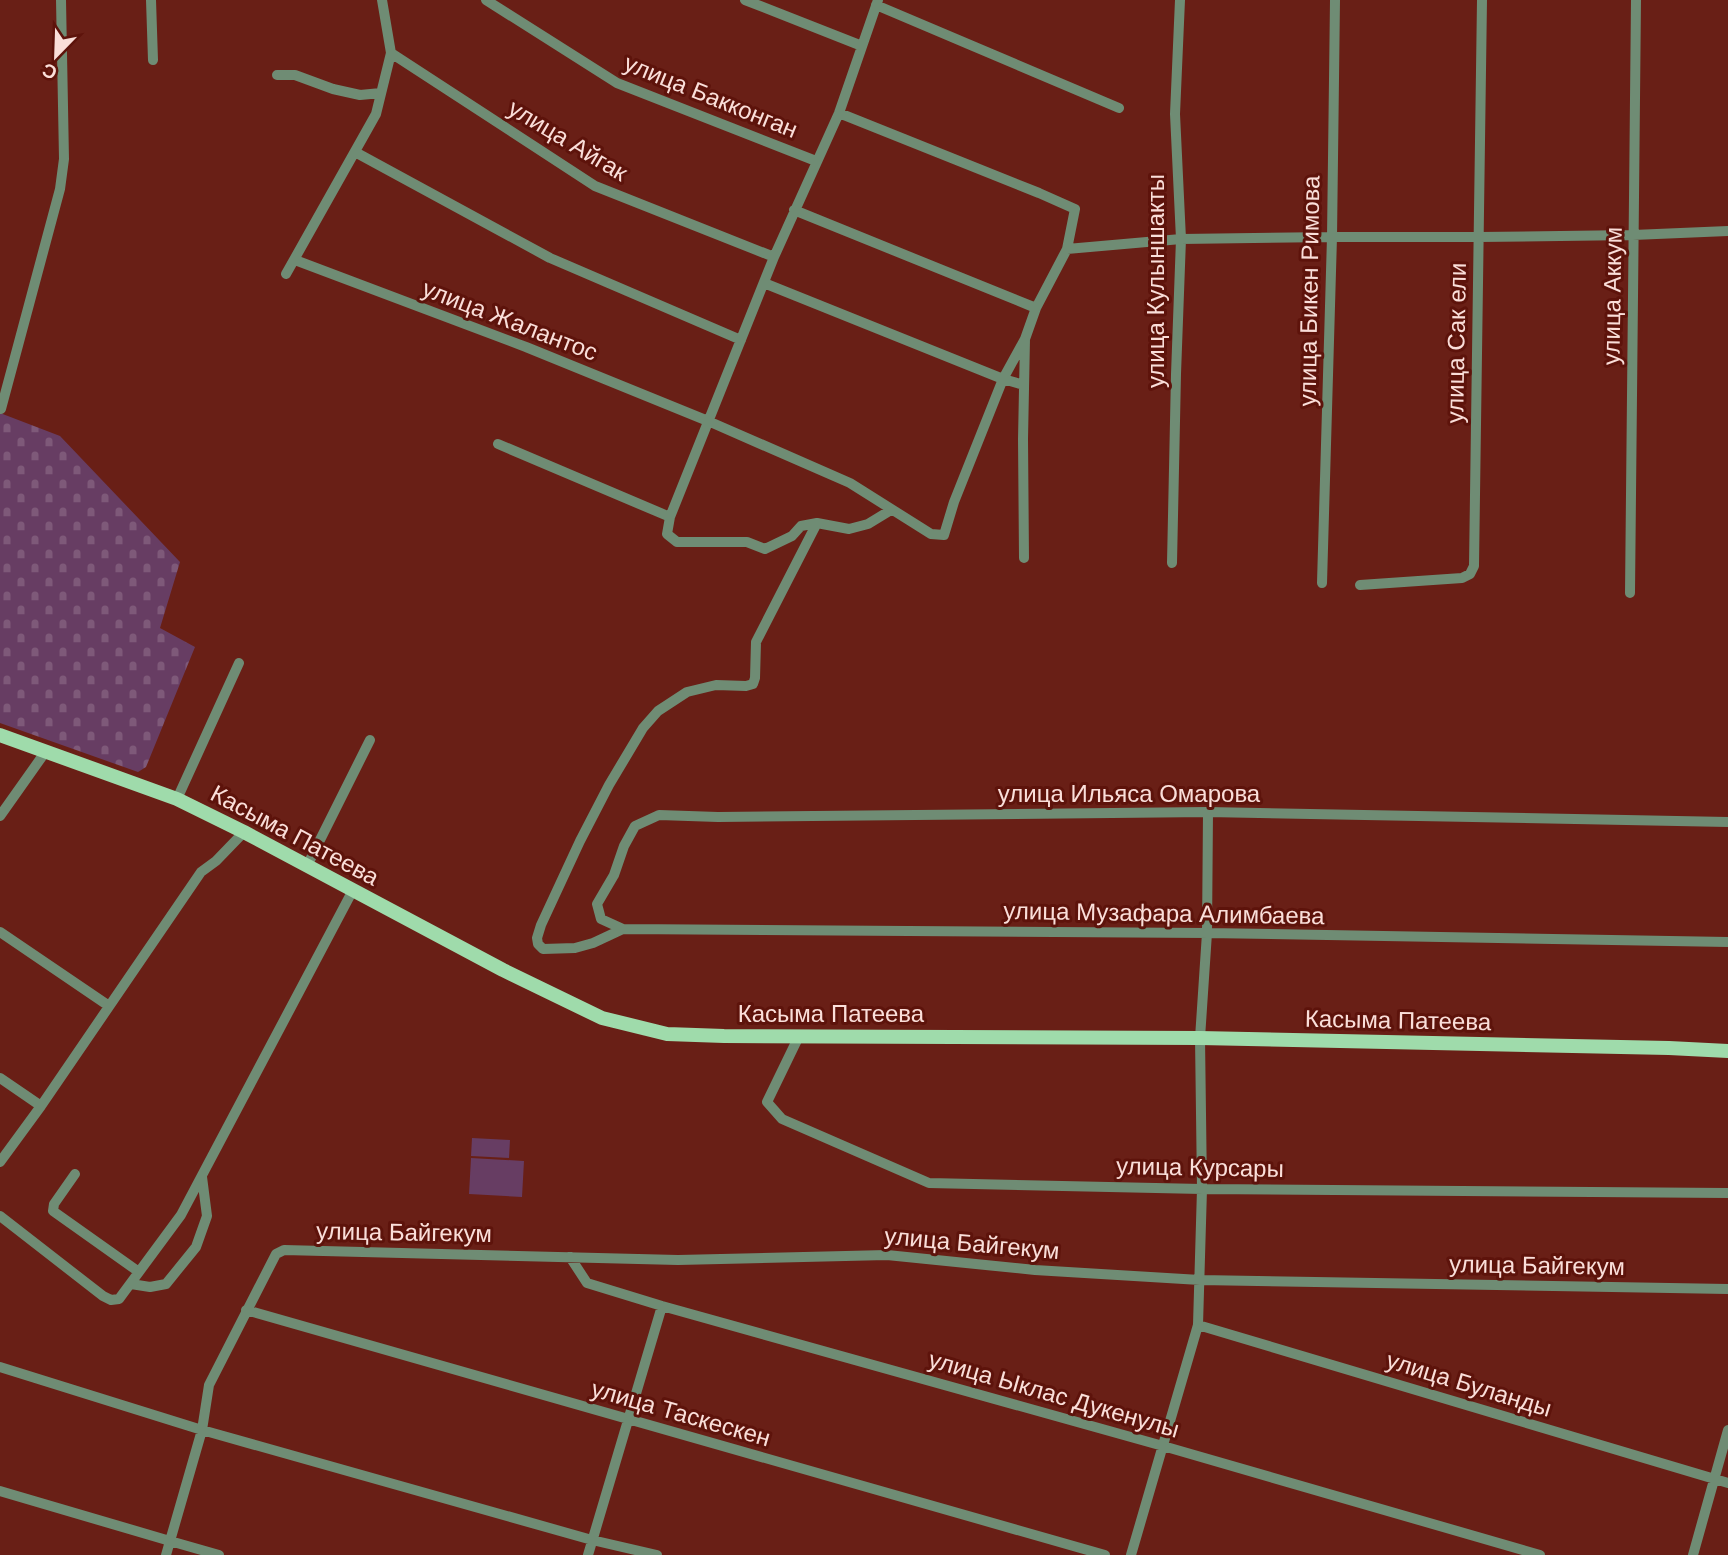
<svg xmlns="http://www.w3.org/2000/svg" width="1728" height="1555" viewBox="0 0 1728 1555" font-family="Arial,sans-serif">
<style>
.cemetery{fill:url(#cemetery-stones)}
.park{fill:#673d63}
.lines{fill:none;stroke-linecap:round;stroke-linejoin:round}
.minor{stroke:#6f8c74;stroke-width:10}
.major{stroke:#9fdbab;stroke-width:14}
.labels{text-anchor:middle;dominant-baseline:central;stroke-width:6;stroke-linejoin:round;paint-order:stroke}
.street-label{font-size:24px;fill:#faded9;stroke:#5d130b}
</style>
<defs>
<pattern id="cemetery-stones" width="16" height="16" patternUnits="userSpaceOnUse" patternTransform="scale(1.75)"><rect width="16" height="16" fill="#673d63"/><path d="M2 7V4a2 2 0 0 1 4 0v3zM10 15v-3a2 2 0 0 1 4 0v3z" fill="#7e5979"/></pattern>
</defs>
<rect width="100%" height="100%" fill="#691f16"/>
<path class="cemetery" d="M0,413L60,436L180,562L160,628L195,647L146,767L138,772L0,723Z"/>
<path class="park" d="M472,1138L510,1140L509,1158L471,1156Z
M471,1158L524,1161L522,1197L469,1194Z"/>
<g class="lines">
<path class="minor" d="M151,0L153,60
M486,0L617,83L816,161
M745,0L862,46
M878,0L839,113L774,257L670,517L667,534L677,542H747L765,549L792,536L801,526L817,523L849,529L868,524L891,510
M876,5L1119,108
M391,53L595,186L774,257
M277,75H295L333,89L360,95L381,93
M839,113L1039,193L1075,209L1067,249L1036,308L1025,339L1023,439L1024,558
M355,152L550,258L741,340
M794,210L1036,308
M1067,249L1181,239L1332,237H1479L1633,235L1728,231
M295,260L526,347L708,421L850,483L931,534L944,535L954,502L1003,379L1025,339
M286,274L376,114L391,53L382,0
M764,283L1003,379L1024,385
M1,409L60,189L64,159L61,0
M498,444L670,517
M1172,563L1176,374L1181,239L1175,114L1180,0
M1322,583L1332,237L1335,0
M1360,585L1462,578L1470,574L1474,566L1482,0
M1630,593L1636,0
M177,799L239,663
M0,816L46,751
M1728,822L1208,812L718,817L659,815L635,826L624,846L614,875L597,904L601,919L623,929L1207,933L1728,942
M307,866L370,740
M623,929L593,943L575,948L543,949L538,944L537,938L541,925L580,841L609,785L643,728L658,711L687,692L716,685L746,686L753,684L755,678L756,642L817,523
M0,932L109,1006
M799,1036L767,1102L782,1119L929,1183L1202,1189L1728,1193
M0,1078L41,1106
M0,1162L41,1106L201,872L216,861L244,832
M75,1174L54,1204L53,1211L139,1272
M0,1216L103,1296L111,1300L119,1299L181,1215L353,890
M570,1257L587,1283L662,1306L1163,1446L1540,1555
M131,1284L150,1287L166,1284L196,1247L207,1216L202,1177
M246,1310L1105,1555
M1198,1325L1728,1483
M0,1367L202,1430L592,1540L657,1555
M0,1491L170,1541L202,1430L209,1385L276,1254L284,1250L678,1260L887,1255L1035,1270L1200,1280L1728,1289
M166,1555L170,1541L219,1555
M588,1555L662,1306
M1131,1555L1198,1325L1202,1189L1200,1038L1207,933L1208,812
M1693,1555L1728,1430"/>
<path class="major" d="M0,735L177,799L244,832L503,970L602,1018L667,1034L724,1036L1200,1038L1669,1048L1728,1051"/>
</g>
<g class="labels">
<g class="street-label">
<text transform="translate(711 96) rotate(22)">улица Бакконган</text>
<text transform="translate(568 140) rotate(31)">улица Айгак</text>
<text transform="translate(1155 281) rotate(-90)">улица Кулыншакты</text>
<text transform="translate(1309 291) rotate(-89)">улица Бикен Римова</text>
<text transform="translate(1612 296) rotate(-89)">улица Аккум</text>
<text transform="translate(510 320) rotate(21)">улица Жалантос</text>
<text transform="translate(1456 343) rotate(-89)">улица Сак ели</text>
<text x="1129" y="793">улица Ильяса Омарова</text>
<text transform="translate(295 835) rotate(28)">Касыма Патеева</text>
<text transform="translate(1164 913) rotate(1)">улица Музафара Алимбаева</text>
<text x="831" y="1013">Касыма Патеева</text>
<text transform="translate(1398 1020) rotate(1)">Касыма Патеева</text>
<text transform="translate(1200 1167) rotate(1)">улица Курсары</text>
<text transform="translate(404 1232) rotate(1)">улица Байгекум</text>
<text transform="translate(972 1243) rotate(5)">улица Байгекум</text>
<text transform="translate(1537 1265) rotate(1)">улица Байгекум</text>
<text transform="translate(1469 1384) rotate(17)">улица Буланды</text>
<text transform="translate(1054 1394) rotate(16)">улица Ыклас Дукенулы</text>
<text transform="translate(681 1413) rotate(16)">улица Таскескен</text>
</g>
</g>
<g transform="translate(56 56) rotate(203)" stroke="#5d130b" stroke-width="5" paint-order="stroke">
<path d="M0-5L12 26L0 18L-12 26Z" fill="#faded9"/>
<text y="-10" font-size="19" font-weight="bold" text-anchor="middle" fill="#faded9">С</text>
</g>
</svg>
